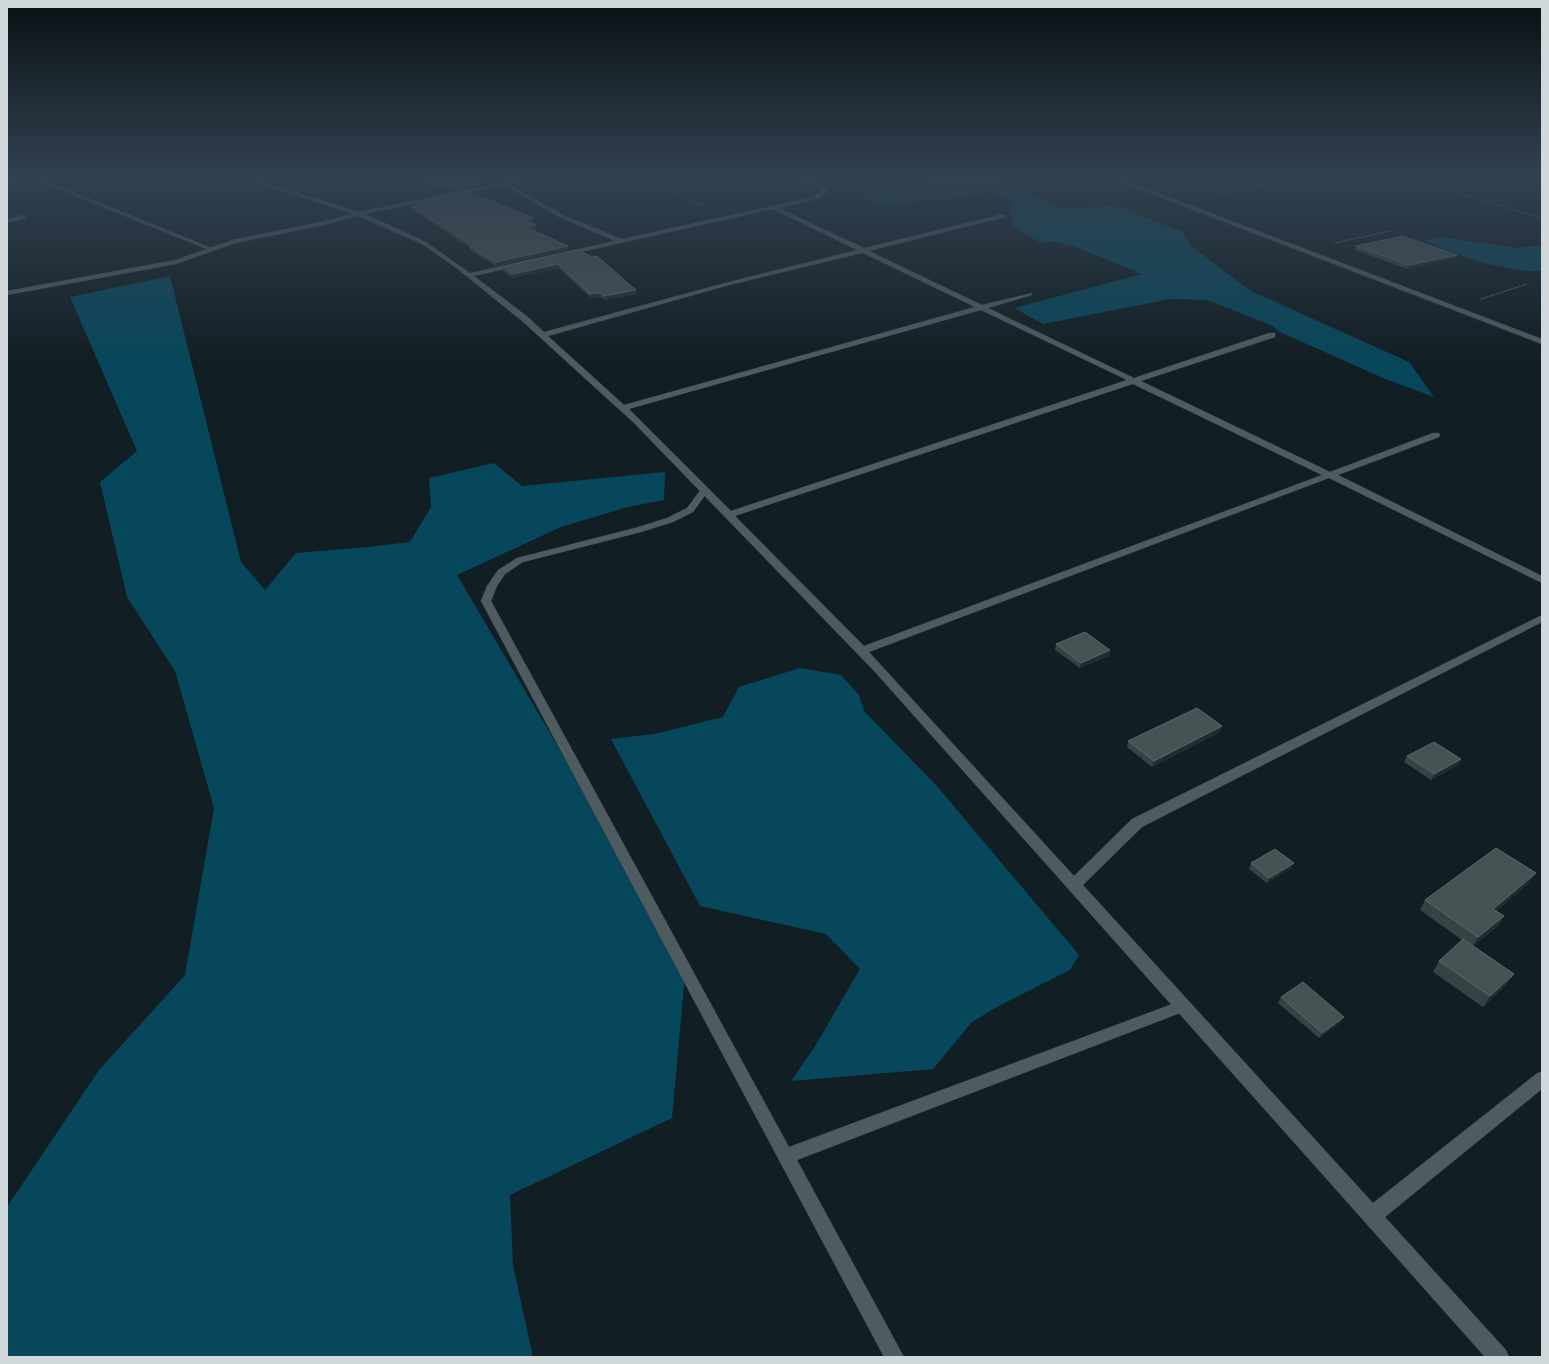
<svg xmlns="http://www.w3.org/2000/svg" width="1549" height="1364" viewBox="0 0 1549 1364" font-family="Helvetica,sans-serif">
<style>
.forest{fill:#07475b}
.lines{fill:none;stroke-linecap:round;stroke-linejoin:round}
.lane-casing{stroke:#2f363b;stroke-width:1}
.street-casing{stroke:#2f363b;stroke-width:1}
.path{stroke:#687378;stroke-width:1.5;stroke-dasharray:1 1;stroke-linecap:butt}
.lane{fill:#4e5c62;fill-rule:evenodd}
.street{fill:#4e5c62;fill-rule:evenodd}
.wall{fill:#344344}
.shaded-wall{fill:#1f2e30}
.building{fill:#455355;stroke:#5a686a}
</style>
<rect width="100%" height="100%" fill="#111e23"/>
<path class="forest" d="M922,173H981L1061,208L1116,206L1183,232L1191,246L1251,291L1409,362L1434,397L1383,378L1280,332L1273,326L1207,300L1170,299L1043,324L1014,308L1142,274L1076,247L1051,241L1040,243L1014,226L1010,212L1012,200L989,192L949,199L879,203L856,197L895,186L936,180Z
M1441,237L1516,248L1542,245V271H1526L1483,263L1423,241Z
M170,276L241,562L265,590L296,553L368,547L410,542L431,507L429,478L494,463L522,486L665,472L664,500L628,507L561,527L457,575L686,964L672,1118L510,1195L513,1265L533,1357H7V1207L99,1070L185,975L214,808L175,671L127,597L100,482L137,451L70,297Z
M800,668L841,675L859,695L864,711L936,785L1079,955L1070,970L997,1007L972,1022L933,1069L791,1081L814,1048L860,969L826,934L700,906L611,739L654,734L723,717L739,687Z"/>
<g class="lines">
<g class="lane-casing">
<path id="lane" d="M19,173H26L214,249L209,250Z
M705,487L709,490L693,512L673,522L641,532L523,562L505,574L497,586L491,601L789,1147L1183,1000L1188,1002L1190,1006L1188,1010L797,1160L904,1357H884L481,601L487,586L498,570L517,558L635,528L667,518L687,508L702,488Z"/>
</g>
<g class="street-casing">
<path id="street" d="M36,173H50L7,182V178Z
M227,173H236L359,212L547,173H559L509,184L563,215L622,239L813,197L822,191L816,186L788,173C802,173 819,182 829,191L817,199L779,208L864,248L1003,214L1005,215V217L869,251L982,305L1032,293V295L988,308L1134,378L1269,333H1275V337L1141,381L1330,472L1433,433H1439L1440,435L1439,437L1338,475L1542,576V583L1329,478L869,652L1074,876L1132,819L1542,615V622L1142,827L1083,885L1373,1203L1536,1074L1542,1071V1089L1385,1217L1506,1350L1509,1357H1485L875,672L634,423L522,321L455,267L422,244L358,216L320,226L236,243L176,264L7,295V291L175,260L232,240L320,222L352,214ZM503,185L559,217L615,241L470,273L426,242L365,214ZM773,209L857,250L725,283L544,332L528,317L474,276ZM863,253L975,307L624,405L548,336L729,285ZM981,310L1127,380L731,511L629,409ZM1133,384L1322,475L864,646L735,516Z
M1097,173H1106L1542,339V344Z
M23,215L26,217L25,218L7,223V219Z"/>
</g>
<path class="path" d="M628,173L703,206
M1391,173L1542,218
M1209,196L1316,173
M1334,243L1391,231
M1481,299L1527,284"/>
<use href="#lane" class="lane"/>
<use href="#street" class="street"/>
</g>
<path class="wall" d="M390,173H464L479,183L478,186L455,191Z
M739,173H792V177L759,183Z
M411,206L535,221L531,222L537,228L531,230L568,246V250L496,266L470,250L469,247L412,209Z
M1356,246L1457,255L1455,258L1407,269L1355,250Z
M577,250L637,294L605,300L601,297L591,298L559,268L513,278L503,271V267Z
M1056,644L1110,650L1109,656L1080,668L1055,650Z
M1220,732L1152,767L1127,747L1128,741Z
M1407,756L1461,759L1458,765L1431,780L1404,762Z
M1251,863H1294L1291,868L1267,883L1249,869Z
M1530,882L1496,911L1504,916L1498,926L1473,946L1514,974L1506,985L1483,1007L1433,972L1439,961L1462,940L1420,910L1425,900Z
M1281,997L1341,1022L1319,1038L1278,1003Z"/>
<path class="shaded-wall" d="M792,173V177L759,183V179Z
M804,173H812L804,175Z
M479,179V183L478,186L455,191L454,187Z
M534,218L535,221L527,223L526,220Z
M536,225L537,228L526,231V227Z
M568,246V250L496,266V262Z
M1457,255L1455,258L1407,269L1409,265Z
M558,264L559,268L513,278V274Z
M636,290L637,294L605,300L604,296Z
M601,293V297L591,298L590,294Z
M1110,650L1109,656L1080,668L1081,663Z
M1222,726L1220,732L1152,767L1154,761Z
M1461,759L1458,765L1431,780L1434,774Z
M1294,863L1291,868L1267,883L1269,878Z
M1536,873L1530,882L1487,919L1493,909Z
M1504,916L1498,926L1472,947L1478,937Z
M1514,974L1506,985L1483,1007L1490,996Z
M1344,1017L1341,1022L1319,1038L1322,1033Z"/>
<path class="building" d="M402,173H464L479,179L478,182L454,187Z
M746,173H792L759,179Z
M469,192L534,218L526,220L536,225L526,227L568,246L496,262L469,246L472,245L411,206Z
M1403,236L1457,255L1409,265L1356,246Z
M577,250L592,257L597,256L636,290L604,296L601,293L590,294L558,264L513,274L503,267Z
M1085,632L1110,650L1081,663L1056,644Z
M1197,708L1222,726L1154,761L1128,741Z
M1434,742L1461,759L1434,774L1407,756Z
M1496,848L1536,873L1493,909L1504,916L1478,937L1425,900Z
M1275,849L1294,863L1269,878L1251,863Z
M1463,939L1514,974L1490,996L1439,961Z
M1303,982L1344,1017L1322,1033L1281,997Z"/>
<linearGradient id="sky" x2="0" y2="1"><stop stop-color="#091013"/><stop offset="0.48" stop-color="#324150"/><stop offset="1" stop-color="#324150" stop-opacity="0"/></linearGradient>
<rect width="1549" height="364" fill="url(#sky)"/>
<rect width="1549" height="1364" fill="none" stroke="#d0d8dc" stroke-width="16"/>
</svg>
